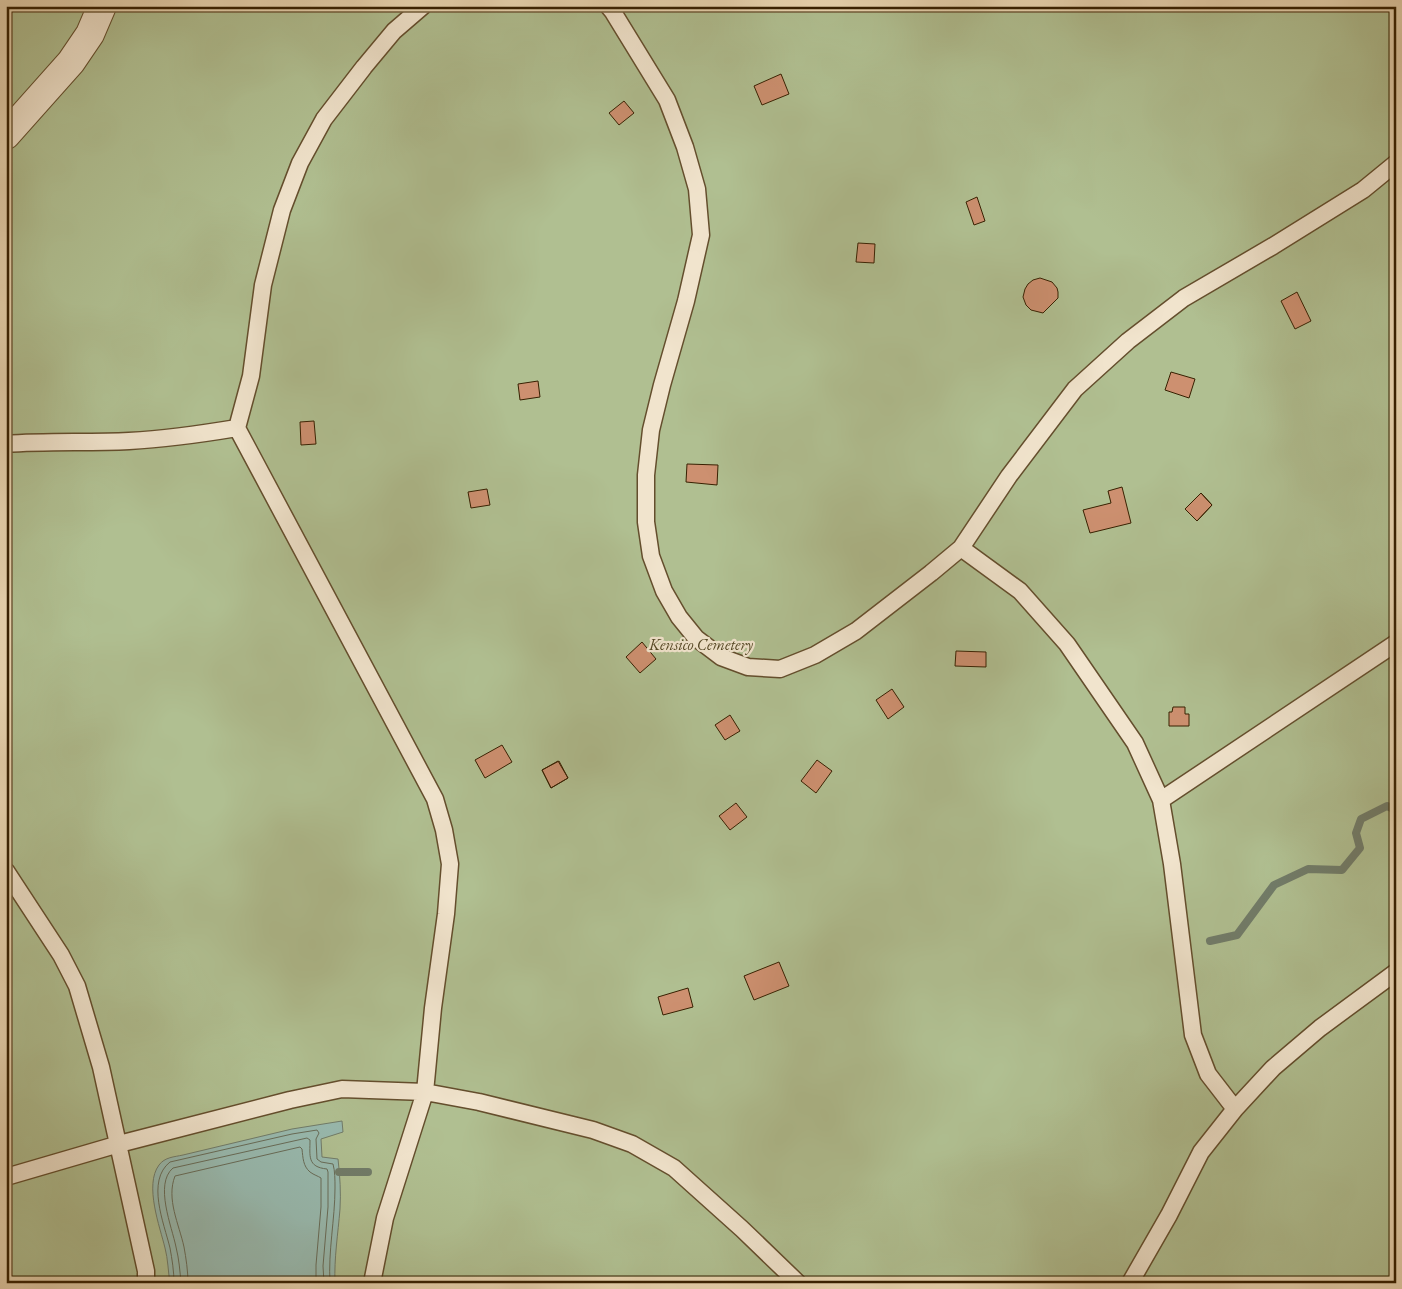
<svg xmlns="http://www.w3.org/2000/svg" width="1402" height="1289" viewBox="0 0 1402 1289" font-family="'EB Garamond',serif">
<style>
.green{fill:#b0bf91;stroke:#747049}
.water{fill:#98b9ae;stroke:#717c69}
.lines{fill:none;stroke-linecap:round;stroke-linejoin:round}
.shore{stroke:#686c58;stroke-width:1}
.stream{stroke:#717c69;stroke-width:8}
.building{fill:#cd9070;stroke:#372001}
.service-casing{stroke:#644e2d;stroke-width:19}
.tertiary-casing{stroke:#644e2d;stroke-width:30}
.service{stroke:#f1e4cd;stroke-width:16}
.tertiary{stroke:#f1e4cd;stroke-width:28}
.labels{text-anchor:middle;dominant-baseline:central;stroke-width:4.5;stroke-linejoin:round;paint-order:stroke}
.park-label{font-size:16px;font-style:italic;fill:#554825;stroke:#f1e4cd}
</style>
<rect width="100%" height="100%" fill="#ead6b2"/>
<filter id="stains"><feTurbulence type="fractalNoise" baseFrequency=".004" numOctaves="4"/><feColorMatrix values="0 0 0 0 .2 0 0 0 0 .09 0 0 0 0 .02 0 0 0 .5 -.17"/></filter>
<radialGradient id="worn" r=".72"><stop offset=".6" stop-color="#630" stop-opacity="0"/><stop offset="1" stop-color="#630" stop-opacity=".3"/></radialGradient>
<path class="green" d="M6,6H1396V1283H6Z"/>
<path class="water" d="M342,1121L343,1132L321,1139L322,1157L338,1159C340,1176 341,1193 340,1209C338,1234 334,1258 335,1283H170C168,1271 168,1259 165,1248C160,1227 144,1185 159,1165C165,1157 174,1157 183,1155L292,1129Z"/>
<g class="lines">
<path class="shore" d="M174,1283C174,1271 172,1259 170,1248C164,1223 146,1181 170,1162L292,1134L317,1130L319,1133L316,1139L317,1159L321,1162L333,1164C335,1171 335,1180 335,1188C335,1219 328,1251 330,1283
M181,1283C180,1271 179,1259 176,1247C172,1227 154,1184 173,1168L307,1138L310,1140C310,1156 307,1167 327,1169L328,1172V1207L323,1266L324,1283
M188,1283C188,1271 186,1258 184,1247C179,1224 166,1199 175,1176L300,1147L302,1149C303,1158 303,1166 310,1172C314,1175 318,1176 321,1178V1207L316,1265V1283"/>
<path class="stream" d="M1210,941L1237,935L1274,885L1308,869L1342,870L1360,848L1356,833L1361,819L1387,806L1396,810
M339,1172H368"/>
</g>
<path class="building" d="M781,74L789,94L762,105L754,86Z
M624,101L634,113L619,125L609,113Z
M977,197L985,221L974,225L966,202Z
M858,243L875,244L874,263L856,262Z
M1040,278L1052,282L1057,288L1058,292V298L1043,313L1031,310L1026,305L1023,297L1025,289L1028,284L1033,280Z
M1297,292L1311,321L1295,329L1281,301Z
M1171,372L1195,379L1189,398L1165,390Z
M538,381L540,397L520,400L518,384Z
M314,421L316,444L301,445L300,422Z
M687,464L718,465L717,485L686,482Z
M1122,487L1131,523L1090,533L1083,510L1111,503L1108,491Z
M487,489L490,505L471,508L468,492Z
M1201,493L1212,505L1197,521L1185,509Z
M1201,493L1212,505L1197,521L1185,509Z
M642,642L656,659L640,673L626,657Z
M956,651L986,652V667L955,666Z
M892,689L904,707L888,719L876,700Z
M1173,707H1185V714H1189V726H1169V712H1172Z
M730,715L740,731L725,740L715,725Z
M502,745L512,762L485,778L475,760Z
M817,760L832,771L816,793L801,781Z
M558,761L568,778L551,788L542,770Z
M559,761L568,778L551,788L542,770Z
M736,803L747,817L730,830L719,816Z
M779,962L789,986L754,1000L744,976Z
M688,988L693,1007L663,1015L658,997Z"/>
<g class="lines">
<g class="service-casing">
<path id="service" d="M608,6L613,12L667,100L685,147L697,189L701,235L686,301L662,385L651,430L646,475V522L651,556L664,591L679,617L696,638L721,657L748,667L780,669L815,655L856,631L931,573L961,548
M237,428L251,376L263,285L282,210L300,163L324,119L364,67L394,31L423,6
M6,444C47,441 88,443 129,441C165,439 201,434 237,428L435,799L444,830L450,864L446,914L433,1008L425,1092L479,1102L593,1130L632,1144L674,1168L742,1229L798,1283
M1161,800L1396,643
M6,871L61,955L77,986L101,1067L146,1271V1283
M1235,1109L1208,1074L1193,1035L1172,864L1161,800L1135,743L1067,644L1020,591L961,548L1009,476L1075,389L1128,341L1184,298L1273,246L1363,190L1396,163
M6,1177L119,1144L290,1100L342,1089L425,1092L385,1218L372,1283
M1130,1283L1169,1215L1201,1152L1235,1109L1273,1068L1320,1028L1396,972"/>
</g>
<g class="tertiary-casing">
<path id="tertiary" d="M6,135L71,62L90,34L102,6"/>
</g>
<use href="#service" class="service"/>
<use href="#tertiary" class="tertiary"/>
</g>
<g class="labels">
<g class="park-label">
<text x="701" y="644">Kensico Cemetery</text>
</g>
</g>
<rect width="1402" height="1289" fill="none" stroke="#ead6b2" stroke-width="25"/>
<rect x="8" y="8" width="1387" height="1274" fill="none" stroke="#372001" stroke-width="2.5"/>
<rect x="12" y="12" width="1377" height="1264" fill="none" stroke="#372001"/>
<rect width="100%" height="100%" filter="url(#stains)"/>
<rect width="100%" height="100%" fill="url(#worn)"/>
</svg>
